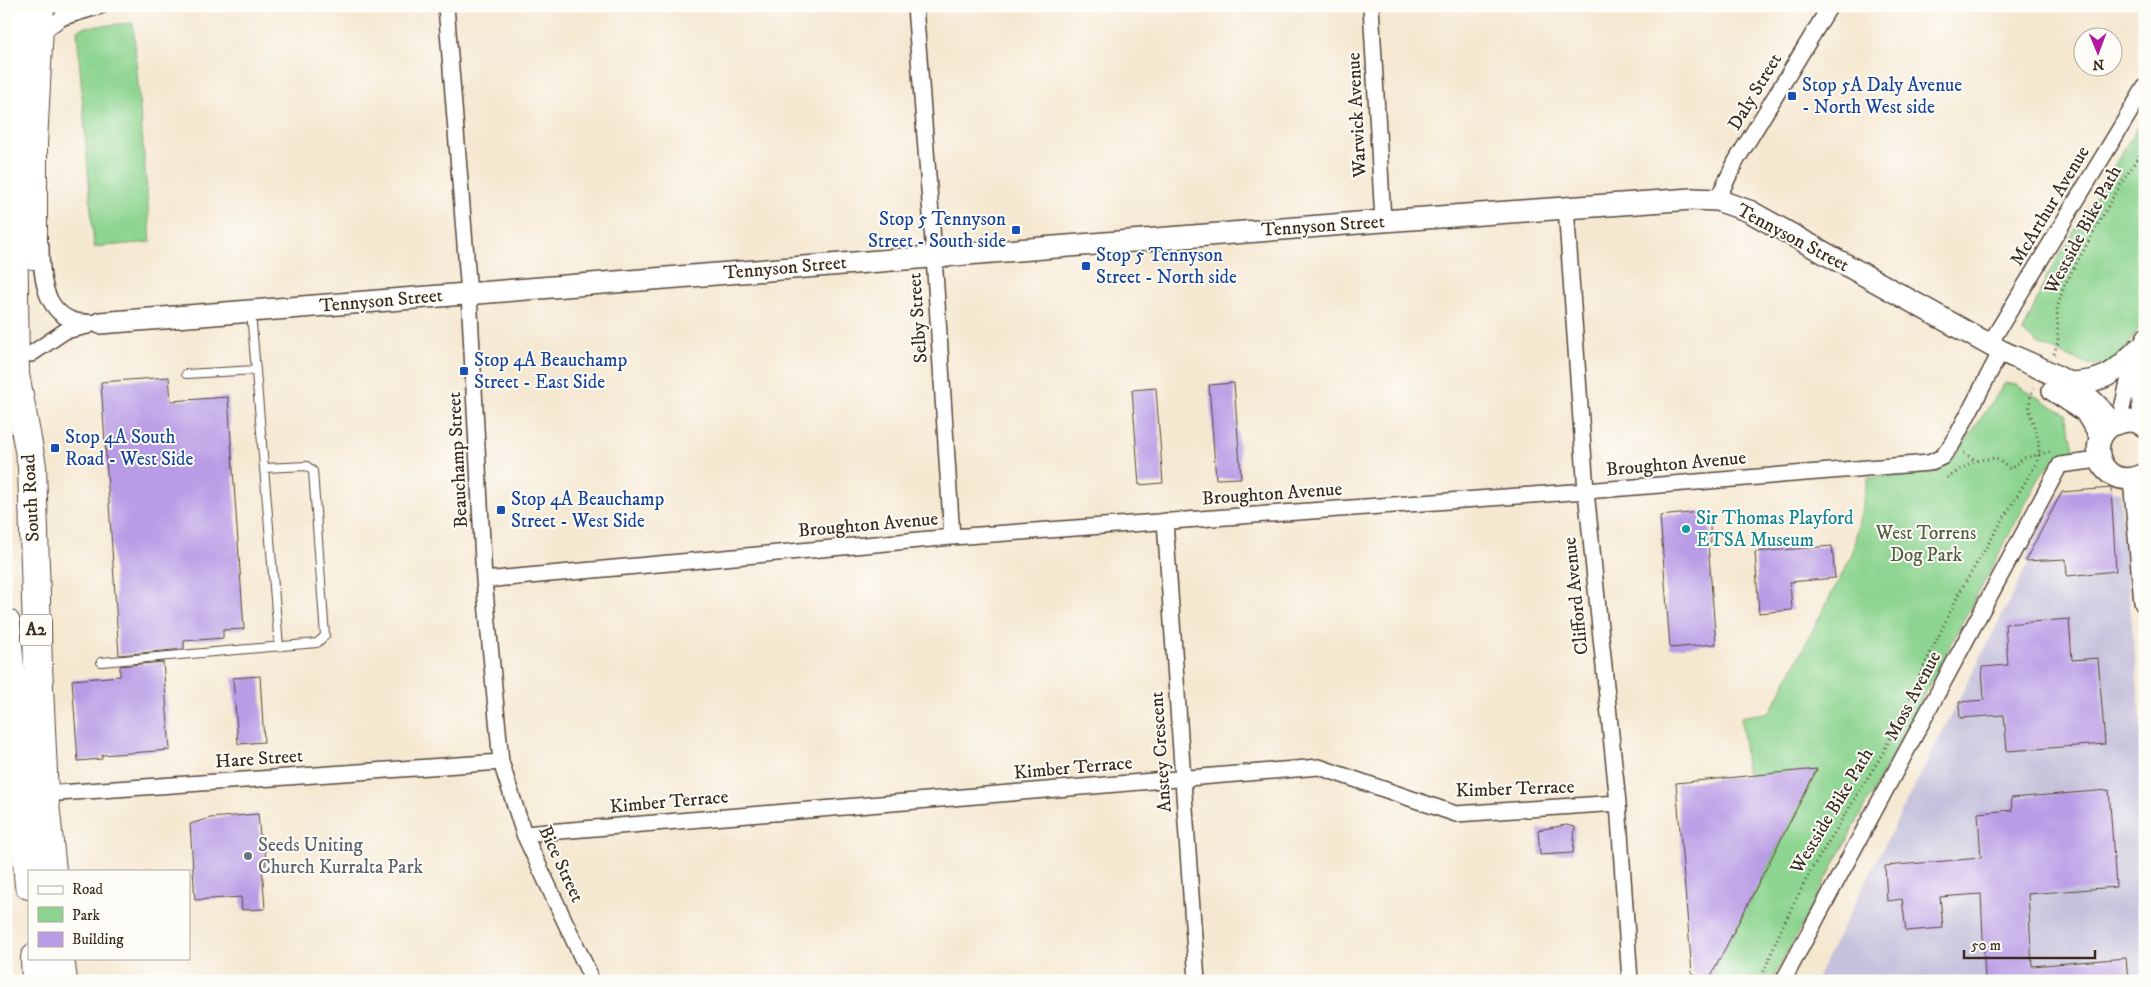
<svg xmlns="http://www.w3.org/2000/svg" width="2151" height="987" viewBox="0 0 2151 987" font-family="'IM FELL DW Pica',serif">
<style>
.industrial{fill:#c5c0db}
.green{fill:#8cd48f;stroke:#647f56}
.building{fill:#b99ce6}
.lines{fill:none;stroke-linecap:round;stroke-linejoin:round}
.lane-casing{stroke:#574639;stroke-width:10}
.street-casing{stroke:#574639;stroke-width:18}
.secondary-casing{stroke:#574639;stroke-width:24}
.highway-casing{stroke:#574639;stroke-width:30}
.path{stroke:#574639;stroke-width:3;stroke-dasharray:1 4;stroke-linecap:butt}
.lane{stroke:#fff;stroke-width:8}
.street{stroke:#fff;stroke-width:15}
.secondary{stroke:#fff;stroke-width:21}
.highway{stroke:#fff;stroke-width:28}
.transit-dot{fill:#1a4fb4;stroke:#fdfcf7;stroke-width:2}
.culture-dot{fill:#0f9aa8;stroke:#fdfcf7;stroke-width:2}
.worship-dot{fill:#6b7280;stroke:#fdfcf7;stroke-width:2}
.labels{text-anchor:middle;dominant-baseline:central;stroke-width:4;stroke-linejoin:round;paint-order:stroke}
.shield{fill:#fdfcf7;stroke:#75695f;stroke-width:1}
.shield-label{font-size:18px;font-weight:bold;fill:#3b2a1e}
.transit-label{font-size:19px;fill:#164399;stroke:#fdfcf7;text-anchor:start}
.street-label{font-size:19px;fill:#3b2a1e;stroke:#fdfcf7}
.culture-label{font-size:19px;fill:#0d838f;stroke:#fdfcf7;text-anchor:start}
.park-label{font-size:19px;fill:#535d40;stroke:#fdfcf7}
.worship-label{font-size:19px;fill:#5b616d;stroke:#fdfcf7;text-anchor:start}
</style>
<rect width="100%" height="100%" fill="#fdfcf7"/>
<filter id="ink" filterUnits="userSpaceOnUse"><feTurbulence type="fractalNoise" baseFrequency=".02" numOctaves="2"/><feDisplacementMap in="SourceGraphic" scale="10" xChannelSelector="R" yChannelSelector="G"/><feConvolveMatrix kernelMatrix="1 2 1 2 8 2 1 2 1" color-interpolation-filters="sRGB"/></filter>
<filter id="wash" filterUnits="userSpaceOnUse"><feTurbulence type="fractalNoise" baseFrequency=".0096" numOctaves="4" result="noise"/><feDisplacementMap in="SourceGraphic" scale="20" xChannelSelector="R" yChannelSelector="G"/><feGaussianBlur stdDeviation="1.12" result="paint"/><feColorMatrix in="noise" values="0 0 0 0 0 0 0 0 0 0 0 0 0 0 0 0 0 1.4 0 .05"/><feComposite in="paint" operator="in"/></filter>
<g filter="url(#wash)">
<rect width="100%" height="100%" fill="#f5e8d1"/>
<path class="industrial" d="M2120,492L2145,768V981H1815L2064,494Z"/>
<path class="green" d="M133,23L151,242L94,247L77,30L85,27Z
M2145,115V316L2117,364L2088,365L2038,344L2023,332L2047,276Z
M2005,383L2016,385L2066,414L2075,452L2057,458L2042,473L1772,981H1709L1817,770L1747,776L1741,717L1770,712L1852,555L1868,478L1934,473L1951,462Z"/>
<g id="blocks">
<path class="building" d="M169,377L171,401L228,397L244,629L223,630V638L184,641V649L119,655L101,382Z
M1234,383L1241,478L1216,479L1209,385Z
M1156,388L1163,483L1139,485L1132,390Z
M2111,488L2116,571L2067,576L2066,559L2025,561L2062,492Z
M1709,511L1711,542L1708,543L1716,644L1670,648L1660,516Z
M1832,546L1835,578L1790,582L1792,610L1759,613L1755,552Z
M2069,619L2072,660L2098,658L2105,744L2007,751L2004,715L1960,718L1959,702L1984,700L1982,667L2008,665L2005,624Z
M163,662L170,750L102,755V759L78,761L72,680L120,676V666Z
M260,676L264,742L238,744L233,678Z
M1817,769L1709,980L1692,973L1676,783Z
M2109,790L2116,887L2028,894L2032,966L2126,958L2128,981H1985L1981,894L1940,897L1943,928L1906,931L1902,899L1887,901L1885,866L1981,858L1978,813L2012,810L2011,798Z
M258,814L261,848L265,847L266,865H262L265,909L242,910L241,897L195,900L190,824L210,818Z
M1566,825L1575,827L1573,853L1540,855L1538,830Z"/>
</g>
</g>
<g filter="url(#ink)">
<use href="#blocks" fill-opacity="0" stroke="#574639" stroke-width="1"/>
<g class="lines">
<g class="lane-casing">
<path id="lane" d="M251,312L279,647
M186,374L256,370
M101,662L317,643L325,636L313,471L307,466L264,468"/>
</g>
<g class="street-casing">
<path id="street" d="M446,6L469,294L484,580L501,762L524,834L589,973L590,981
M915,6L933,241L952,537
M1371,6L1383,221
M39,34L63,17L100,6
M1717,200L1736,161L1830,6
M1566,207L1586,491L1618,803L1630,981
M41,246C41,273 43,309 72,320C80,323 91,322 100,323
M1989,345L2145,87
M31,354L65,331L88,326
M2138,366L2141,424
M2119,422L2131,369L2145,336
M1165,521L1197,981
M484,580L952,537L1586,491L1929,463L1942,457L1953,443L2001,351
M6,806L22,804L44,794L501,762
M524,834L1319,767L1456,814L1618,803
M1783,981L2060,465L2099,460"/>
</g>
<g class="secondary-casing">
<path id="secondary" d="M100,323L1383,221L1692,199L1717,200L1749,211L2001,351C2044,370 2087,384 2112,425
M2068,383C2104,382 2113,375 2138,349
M2053,390L2085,411L2101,437
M2145,427C2138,421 2130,420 2123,422C2081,427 2096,497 2145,474
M2134,479L2145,602"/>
</g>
<g class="highway-casing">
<path id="highway" d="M17,6L12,121L15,374L32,466L38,665L44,794L52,871
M33,255V143L40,6
M6,623L29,885
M35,958L36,981
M60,958L63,981"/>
</g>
<path class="path" d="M2054,354L2058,342L2057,308L2064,286L2113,197L2145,146
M1964,453L1975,460
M1947,478L1974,461L1995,458L2010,469L2024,458L2051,452
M1760,981L1783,925L1810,872L1884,751L1959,593L2036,464C2048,435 2019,417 2034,388"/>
<use href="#lane" class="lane"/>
<use href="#street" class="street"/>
<use href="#secondary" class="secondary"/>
<use href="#highway" class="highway"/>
</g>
</g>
<g class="transit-dot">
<rect x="1787" y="91" width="10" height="10" rx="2.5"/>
<rect x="1011" y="225" width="10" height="10" rx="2.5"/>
<rect x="1081" y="261" width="10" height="10" rx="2.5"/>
<rect x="459" y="366" width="10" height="10" rx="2.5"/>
<rect x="50" y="443" width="10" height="10" rx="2.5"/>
<rect x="496" y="505" width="10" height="10" rx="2.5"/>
</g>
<circle class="culture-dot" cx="1686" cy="529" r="5"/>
<circle class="worship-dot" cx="248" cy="856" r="5"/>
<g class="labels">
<rect class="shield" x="20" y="614.5" width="32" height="31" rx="4"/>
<g class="shield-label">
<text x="36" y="630">A2</text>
</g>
<g class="transit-label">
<text x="1802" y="85">Stop 5A Daly Avenue<tspan x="1802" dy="22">- North West side</tspan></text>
<text x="1006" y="219" text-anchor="end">Stop 5 Tennyson<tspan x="1006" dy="22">Street - South side</tspan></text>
<text x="1096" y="255">Stop 5 Tennyson<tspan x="1096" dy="22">Street - North side</tspan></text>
<text x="474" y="360">Stop 4A Beauchamp<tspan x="474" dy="22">Street - East Side</tspan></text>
<text x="65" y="437">Stop 4A South<tspan x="65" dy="22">Road - West Side</tspan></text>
<text x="511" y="499">Stop 4A Beauchamp<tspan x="511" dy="22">Street - West Side</tspan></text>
</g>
<g class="street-label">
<text transform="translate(1755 92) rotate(-59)">Daly Street</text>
<text transform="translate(1357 115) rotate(-93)">Warwick Avenue</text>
<text transform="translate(2050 206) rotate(-59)">McArthur Avenue</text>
<text transform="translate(1323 226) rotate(-4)">Tennyson Street</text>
<text transform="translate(2083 230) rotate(-62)">Westside Bike Path</text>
<text transform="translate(1793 238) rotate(28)">Tennyson Street</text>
<text transform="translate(785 268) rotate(-5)">Tennyson Street</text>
<text transform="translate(381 301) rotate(-5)">Tennyson Street</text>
<text transform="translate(918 318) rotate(-94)">Selby Street</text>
<text transform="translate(458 460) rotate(-93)">Beauchamp Street</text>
<text transform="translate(1676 464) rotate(-5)">Broughton Avenue</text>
<text transform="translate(1272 494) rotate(-4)">Broughton Avenue</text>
<text transform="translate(31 498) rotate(-93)">South Road</text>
<text transform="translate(868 525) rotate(-5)">Broughton Avenue</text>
<text transform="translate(1576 596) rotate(-96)">Clifford Avenue</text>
<text transform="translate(1913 696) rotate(-62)">Moss Avenue</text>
<text transform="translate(1161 752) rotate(-94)">Anstey Crescent</text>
<text transform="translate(259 759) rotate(-4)">Hare Street</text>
<text transform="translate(1073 768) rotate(-5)">Kimber Terrace</text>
<text transform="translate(1515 789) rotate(-2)">Kimber Terrace</text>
<text transform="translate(669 802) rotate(-5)">Kimber Terrace</text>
<text transform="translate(1832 811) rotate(-59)">Westside Bike Path</text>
<text transform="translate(561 864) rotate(65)">Bice Street</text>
</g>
<g class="culture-label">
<text x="1696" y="518">Sir Thomas Playford<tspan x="1696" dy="22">ETSA Museum</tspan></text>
</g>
<g class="park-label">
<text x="1926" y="533">West Torrens<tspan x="1926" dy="22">Dog Park</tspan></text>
</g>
<g class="worship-label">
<text x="258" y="845">Seeds Uniting<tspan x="258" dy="22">Church Kurralta Park</tspan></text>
</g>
</g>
<rect width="2151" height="987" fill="none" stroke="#fdfcf7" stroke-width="25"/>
<rect x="28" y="870" width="162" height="90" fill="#fdfcf7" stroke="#afa8a0"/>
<rect x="38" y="886" width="25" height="8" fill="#ffffff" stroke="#afa8a0"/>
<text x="72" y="894" font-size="15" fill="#3b2a1e">Road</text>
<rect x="38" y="907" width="25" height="15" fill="#8cd48f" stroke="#afa8a0"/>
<text x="72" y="920" font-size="15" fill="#3b2a1e">Park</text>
<rect x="38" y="932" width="25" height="15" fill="#b99ce6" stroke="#afa8a0"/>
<text x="72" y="944" font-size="15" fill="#3b2a1e">Building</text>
<g transform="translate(2098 52) rotate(179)"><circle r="24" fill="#fdfcf7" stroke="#afa8a0"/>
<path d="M0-4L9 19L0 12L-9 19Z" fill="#b5179e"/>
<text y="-8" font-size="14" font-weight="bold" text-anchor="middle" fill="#3b2a1e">N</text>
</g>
<path d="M1964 950v8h131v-8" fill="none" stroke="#3b2a1e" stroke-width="2.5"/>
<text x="1971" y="950" font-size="15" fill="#3b2a1e" stroke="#fdfcf7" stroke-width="4" paint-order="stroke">50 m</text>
</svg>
